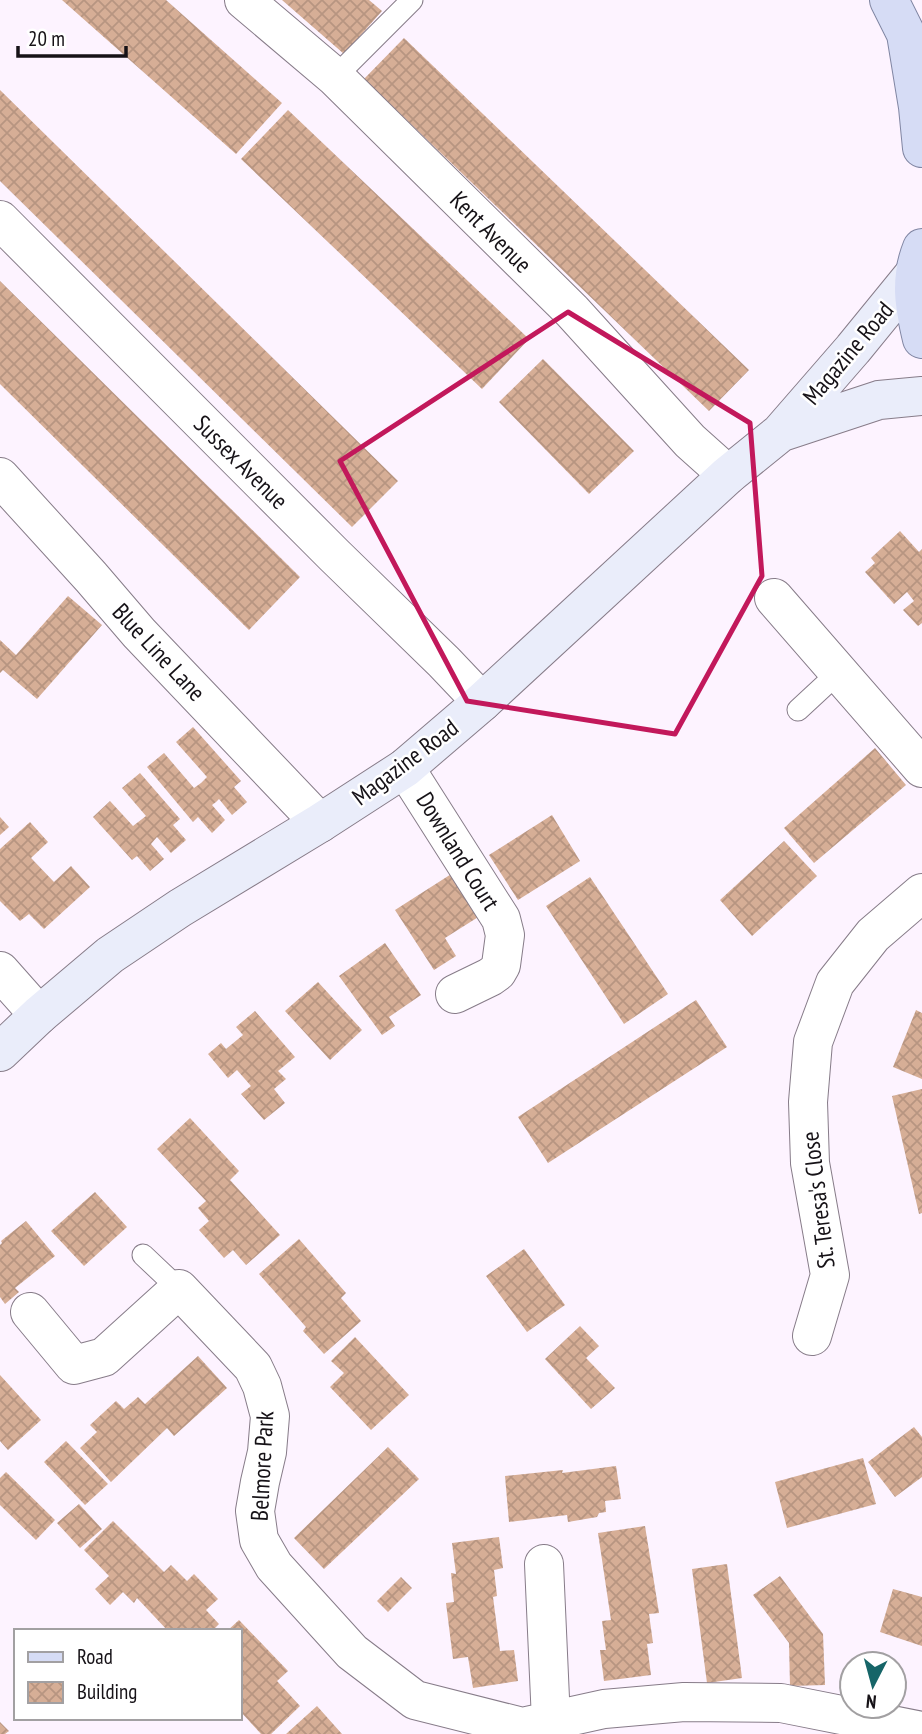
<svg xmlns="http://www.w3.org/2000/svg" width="922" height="1734" viewBox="0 0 922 1734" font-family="'PT Sans Narrow',sans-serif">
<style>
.building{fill:url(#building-cross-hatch)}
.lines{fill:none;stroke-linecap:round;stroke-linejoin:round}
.lane-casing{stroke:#877c89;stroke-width:23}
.street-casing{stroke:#877c89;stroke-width:40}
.secondary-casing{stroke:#877c89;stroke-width:40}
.primary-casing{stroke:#8186a3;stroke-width:40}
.lane{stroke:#fff;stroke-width:21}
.street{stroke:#fff;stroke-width:38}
.secondary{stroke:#eaedfa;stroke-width:38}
.primary{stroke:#d6dcf5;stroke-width:38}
.marked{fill:none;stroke:#c2185b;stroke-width:5;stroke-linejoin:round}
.labels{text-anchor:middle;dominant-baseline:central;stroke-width:5;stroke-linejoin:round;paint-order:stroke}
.street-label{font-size:24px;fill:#161217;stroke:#fff}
</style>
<defs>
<pattern id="building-cross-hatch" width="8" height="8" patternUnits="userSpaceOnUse" patternTransform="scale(1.75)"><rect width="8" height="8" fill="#d6ae96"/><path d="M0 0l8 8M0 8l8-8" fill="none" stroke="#b79581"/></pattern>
</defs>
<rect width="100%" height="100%" fill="#fdf3ff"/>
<path class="building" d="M62,0H166L282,103L236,154Z
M282,0H369L382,11L344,54Z
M404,38L749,370L709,411L364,79Z
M0,90L398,481L352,527L0,181Z
M288,110L529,339L482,389L241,159Z
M0,281L300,577L249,630L0,384Z
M543,359L634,451L589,494L499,402Z
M900,531L919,552L922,549V623L918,626L903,610L914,601L907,592L894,604L865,572L875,563L871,558Z
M68,596L102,625L37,699L3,670L0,673V640L16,655Z
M193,727L241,781L234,787L247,802L232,815L219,799L216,802L212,805L225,820L212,833L198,817L193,822L147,767L164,753L194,788L201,783L207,777L176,742Z
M875,748L906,785L814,863L784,828Z
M140,773L180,819L173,825L186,840L171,853L157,837L151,844L164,859L150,871L137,856L132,860L93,817L110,801L133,826L146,816L122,788Z
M552,815L580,861L518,900L489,855Z
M0,817L9,827L0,835Z
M30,822L48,842L31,858L54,882L71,866L90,887L44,929L29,914L20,921L0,901V849Z
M784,841L817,876L752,936L720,900Z
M456,871L483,914L445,938L456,956L434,970L395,910Z
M590,877L668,994L624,1024L546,906Z
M385,943L421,995L389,1017L395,1026L382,1035L339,976Z
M318,982L362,1030L330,1060L285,1011Z
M696,1000L727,1047L548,1163L518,1117Z
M916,1010L922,1013V1079L893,1067Z
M255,1011L295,1057L278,1071L286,1079L274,1089L285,1103L264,1120L241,1094L251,1086L237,1070L228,1078L208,1054L221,1043L226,1049L243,1035L236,1027Z
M922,1089V1213L919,1214L892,1096Z
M190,1118L239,1171L230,1180L280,1235L246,1265L233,1250L224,1258L199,1230L209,1221L198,1208L206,1201L157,1149Z
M95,1192L127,1227L84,1266L51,1231Z
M26,1221L55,1256L15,1288L19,1292L5,1304L0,1297V1245L2,1243L1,1241Z
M299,1239L346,1293L341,1298L361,1321L324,1354L303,1331L306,1327L259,1274Z
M524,1249L565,1305L527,1332L486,1276Z
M580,1326L599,1346L586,1358L615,1388L591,1409L545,1359Z
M355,1337L409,1395L371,1430L330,1387L344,1373L331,1361Z
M198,1356L227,1388L174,1436L167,1428L111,1482L80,1448L97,1432L90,1425L116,1401L124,1409L138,1397L145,1404Z
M0,1375L41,1420L8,1450L0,1441Z
M914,1427L922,1437V1477L895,1497L868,1462Z
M66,1441L108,1484L85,1505L44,1462Z
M388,1447L419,1479L324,1569L294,1538Z
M863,1458L876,1504L787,1528L775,1482Z
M616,1466L621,1499L605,1501L606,1512L599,1513L597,1517L568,1522L567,1515L509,1522L505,1476L563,1470L562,1473Z
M6,1472L55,1520L36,1540L0,1505V1478Z
M79,1504L102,1529L80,1548L57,1523Z
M113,1521L164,1572L171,1565L187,1581L194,1574L218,1599L206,1610L219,1624L212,1631H168L137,1598L134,1603L123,1592L110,1605L95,1589L109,1576L84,1550Z
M645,1526L659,1613L649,1614L653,1643L647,1644L651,1675L604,1681L600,1650H606L602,1621L611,1620L598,1533Z
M499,1537L503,1568L494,1570L497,1596L493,1597L500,1651L514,1650L518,1681L473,1688L468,1657L453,1659L446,1603L454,1602L451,1573L456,1574L452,1543Z
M727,1564L742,1678L707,1683L692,1569Z
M780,1576L823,1634L825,1685L790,1686L789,1643L753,1595Z
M401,1577L412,1588L388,1612L377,1601Z
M893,1589L922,1597V1646L880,1632Z
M239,1620L288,1671L277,1681L300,1706L271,1734H261L240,1711V1631H227Z
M317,1706L342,1734H286Z
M0,1722L9,1731L5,1734H0Z"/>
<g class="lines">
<g class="lane-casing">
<path id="lane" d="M335,77L412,0
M798,710L839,672
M143,1255L179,1289"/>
</g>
<g class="street-casing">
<path id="street" d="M244,0L335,77L572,311L690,441L728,475
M0,220L334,555L444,662L482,702
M0,477L91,577L139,633L320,823
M774,598L922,768
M405,768L501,919L505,935L501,965L497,972L490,977L455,994
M0,971L39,1015
M30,1312L74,1365L104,1357L179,1289L253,1367L262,1386L270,1416L267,1452L260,1482L255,1511L259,1540L274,1566L352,1652L415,1700L522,1727L604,1709L684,1702L781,1703L922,1731
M812,1336L830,1275L810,1163L808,1102L813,1042L835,983L873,935L922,893
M544,1564L551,1721"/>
</g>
<g class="secondary-casing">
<path id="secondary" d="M782,432L879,400L922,396
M0,1052L39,1015L110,955L180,908L320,823L405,768L482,702L728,475L780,433L853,349L915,273"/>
</g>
<g class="primary-casing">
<path id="primary" d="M889,0L906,34L918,107L922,148
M922,248C909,280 914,306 922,339"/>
</g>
<use href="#lane" class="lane"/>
<use href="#street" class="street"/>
<use href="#secondary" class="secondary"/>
<use href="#primary" class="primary"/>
</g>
<path class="marked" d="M568,312L750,423L762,576L675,734L467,701L340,461Z"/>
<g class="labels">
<g class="street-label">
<text transform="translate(491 232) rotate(45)">Kent Avenue</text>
<text transform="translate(848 353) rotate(-50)">Magazine Road</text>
<text transform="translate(241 462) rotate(45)">Sussex Avenue</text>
<text transform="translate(159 652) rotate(47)">Blue Line Lane</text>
<text transform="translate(405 762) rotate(-37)">Magazine Road</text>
<text transform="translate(458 851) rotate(58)">Downland Court</text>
<text transform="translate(818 1200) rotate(-97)">St. Teresa's Close</text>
<text transform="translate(262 1466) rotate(-87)">Belmore Park</text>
</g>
</g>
<rect x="14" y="1629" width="228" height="91" fill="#ffffff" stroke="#a2a0a2" stroke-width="2"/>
<rect x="28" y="1652" width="35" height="10" fill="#d6dcf5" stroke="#a2a0a2" stroke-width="2"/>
<text x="77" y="1664" font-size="21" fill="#161217">Road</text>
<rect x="28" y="1682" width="35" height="21" fill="url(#building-cross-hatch)" stroke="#a2a0a2" stroke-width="2"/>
<text x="77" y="1699" font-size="21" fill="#161217">Building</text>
<g transform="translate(873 1685) rotate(186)"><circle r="33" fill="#ffffff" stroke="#a2a0a2" stroke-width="2"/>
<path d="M0-5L12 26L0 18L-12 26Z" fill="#166568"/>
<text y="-10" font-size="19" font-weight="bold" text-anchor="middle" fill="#161217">N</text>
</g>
<path d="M18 46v10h108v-10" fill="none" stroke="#161217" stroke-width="3.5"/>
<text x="28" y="46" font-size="21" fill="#161217" stroke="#ffffff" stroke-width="5" paint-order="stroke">20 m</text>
</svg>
